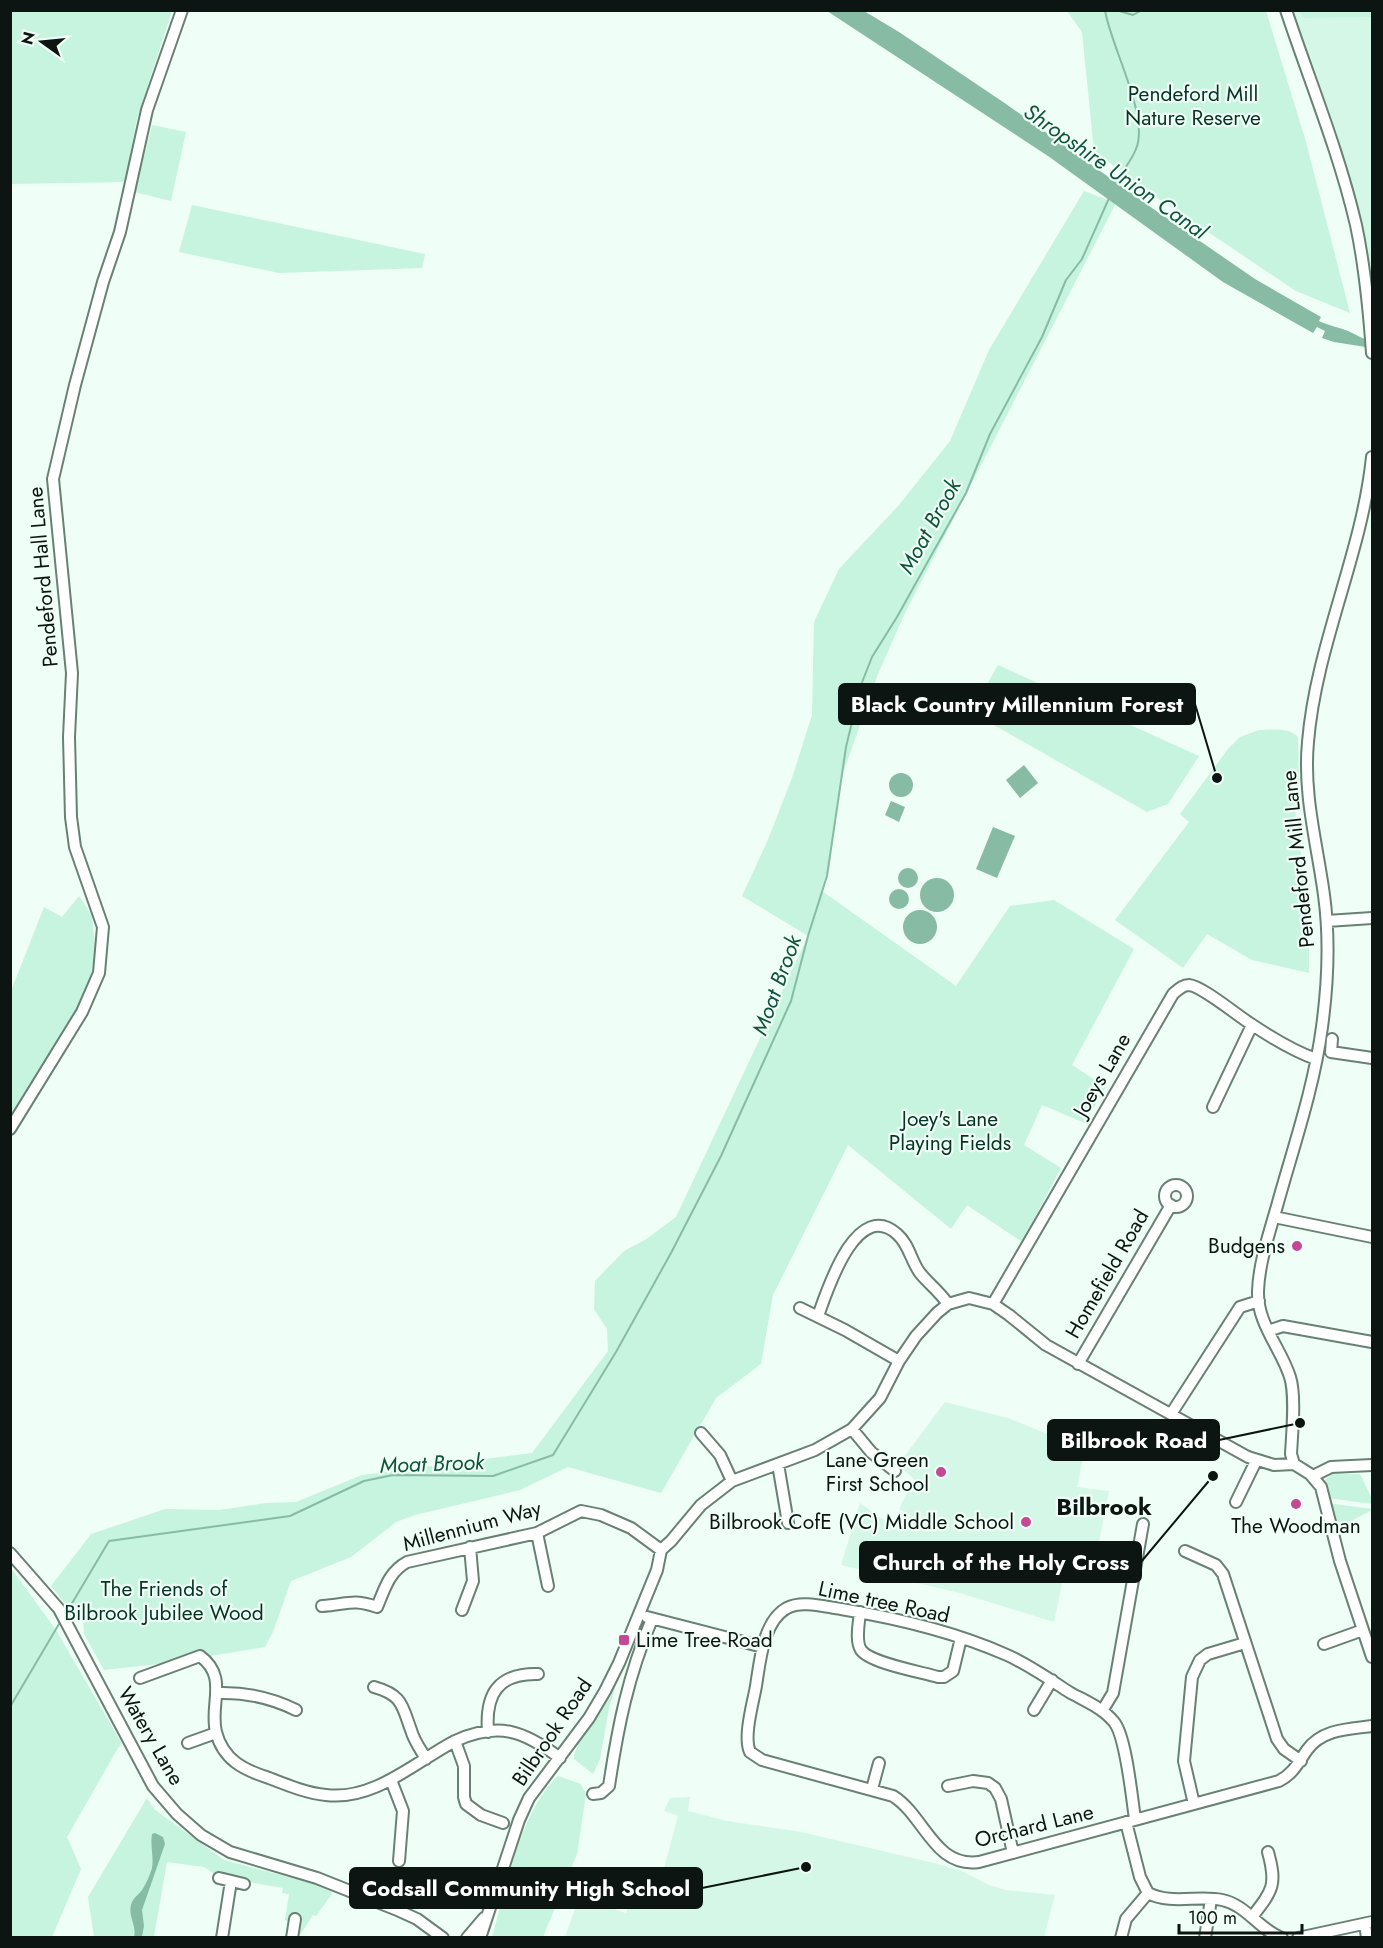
<svg xmlns="http://www.w3.org/2000/svg" width="1383" height="1948" viewBox="0 0 1383 1948" font-family="Jost,sans-serif">
<style>
.built{fill:#d5f7e7}
.green{fill:#c6f4df}
.water{fill:#88bba4}
.lines{fill:none;stroke-linecap:round;stroke-linejoin:round}
.stream{stroke:#88bba4;stroke-width:2}
.minor-casing{stroke:#698075;stroke-width:14}
.minor{stroke:#fff;stroke-width:10}
.poi-dot{fill:#c54896;stroke:#effef6;stroke-width:2}
.labels{text-anchor:middle;dominant-baseline:central;stroke-width:4.5;stroke-linejoin:round;paint-order:stroke}
.park-label{font-size:21px;fill:#053324;stroke:#effef6}
.street-label{font-size:21px;fill:#0c1511;stroke:#effef6}
.poi-label{font-size:21px;fill:#0c1511;stroke:#effef6;text-anchor:end}
.water-label{font-size:22px;font-style:italic;fill:#10523c;stroke:#effef6}
.quarter-label{font-size:24px;font-weight:bold;fill:#0c1511;stroke:#effef6}
.leader{fill:none;stroke:#0c1511;stroke-width:2}
.callout-dot{fill:#0c1511;stroke:#effef6;stroke-width:2}
.callout{fill:#0c1511;stroke:#0c1511;stroke-width:2}
.callout-label{font-size:22px;text-anchor:middle;font-weight:bold;fill:#fff}
</style>
<rect width="100%" height="100%" fill="#effef6"/>
<path class="built" d="M1291,11H1372V303L1366,247L1341,154Z
M945,1402L1008,1418L1085,1449L1077,1487L1109,1491L1092,1578L1065,1569L1054,1622L960,1593L841,1565L860,1503L880,1518L899,1526L911,1515L899,1509L914,1479L898,1465Z
M690,1797L688,1811L727,1821L801,1832L934,1863L962,1871L989,1885L1006,1890L1055,1895L1044,1937H565L579,1897L626,1913L637,1881L659,1887L678,1816L664,1811L670,1798Z"/>
<path class="green" d="M69,10L172,11L137,119L125,182L11,184V12Z
M1067,11H1266L1306,142L1350,313L1296,291L1135,183L1094,150L1082,32Z
M1298,11H1372V17L1304,18Z
M152,125L186,132L171,201L135,192Z
M1084,191L1116,203L904,615L878,674L842,776L827,876L822,891L956,986L1010,906L1054,900L1134,949L1072,1065L1106,1087L1085,1123L1042,1105L1024,1145L1061,1168L1022,1242L967,1205L951,1229L848,1145L773,1295L761,1364L716,1398L661,1493L568,1467L520,1490L415,1515L396,1522L351,1557L291,1581L273,1632L265,1647L167,1663L104,1670L84,1634L83,1615L76,1617L51,1586L91,1534L165,1509L219,1510L266,1503L296,1502L362,1475L532,1453L608,1351L607,1329L594,1309L595,1281L624,1251L645,1240L676,1217L808,936L742,896L767,842L792,778L812,715L814,622L839,569L899,505L950,441L989,350Z
M192,205L425,254L422,268L279,273L179,252Z
M998,665L1199,756L1168,804L1147,812L971,712Z
M1259,730C1273,730 1288,727 1298,737L1299,792L1293,794L1309,915V973L1252,960L1207,934L1183,968L1115,920L1189,822L1180,814L1228,749L1240,737Z
M79,896L92,916L96,956L87,990L48,1059L11,1117V991L44,907L62,917Z
M1332,1474H1360L1372,1499V1504L1328,1498L1323,1482Z
M1327,1503L1372,1509V1510L1353,1520L1355,1528L1337,1535Z
M11,1568L56,1630L122,1744L118,1748L67,1837L81,1869L52,1937H11Z
M619,1674L609,1708L600,1759L593,1774L574,1759V1754L578,1746L576,1744Z
M558,1776L581,1784L586,1794L577,1854L543,1937H492C506,1889 520,1811 558,1776Z
M147,1798L154,1809L224,1860L330,1888L332,1894L316,1916L313,1915L298,1938L301,1916L290,1914L288,1921L285,1920L289,1894L282,1893L283,1888L249,1882L247,1891L215,1884L216,1875L204,1867L167,1862L154,1936L158,1937H94L88,1897Z"/>
<path class="water" d="M827,11H864L899,32L1006,104L1152,208L1255,279L1321,317L1319,321C1329,326 1339,327 1348,331C1357,335 1363,339 1372,342V348L1334,342L1322,338L1325,331L1317,327L1313,333L1223,282L1048,156Z
M1024,765L1038,783L1020,798L1006,780Z
M889 785a12 12 0 1 1 24 0a12 12 0 1 1-24 0Z
M891,801L905,807L899,822L885,815Z
M993,827L1015,836L997,878L976,869Z
M898 878a10 10 0 1 1 20 0a10 10 0 1 1-20 0Z
M920 895a17 17 0 1 1 34 0a17 17 0 1 1-34 0Z
M889 899a10 10 0 1 1 20 0a10 10 0 1 1-20 0Z
M903 927a17 17 0 1 1 34 0a17 17 0 1 1-34 0Z
M155,1833L163,1837L165,1844L142,1910L144,1926L142,1937H134C137,1926 128,1917 131,1905C133,1897 138,1896 142,1890C146,1884 150,1875 152,1868C154,1857 150,1846 152,1834Z"/>
<g class="lines">
<path class="stream" d="M1105,10C1110,45 1150,116 1136,149C1131,162 1121,172 1115,185
M1116,10L1133,15L1142,10
M68,1610L109,1541L290,1516L364,1481L393,1475L493,1476L553,1455L616,1352L671,1253L721,1156L791,1001L808,936L827,876L846,747L861,685L872,657L897,617L966,493L990,434L1042,337L1066,280L1082,259L1110,196
M10,1707L59,1624"/>
<g class="minor-casing">
<path id="minor" d="M1286,10C1310,82 1339,152 1356,225C1365,267 1369,310 1372,353
M1327,921L1372,918
M1332,1039L1331,1052L1372,1058
M1213,1107L1252,1025
M10,1129L82,1012L99,973L103,927L75,847L71,817L69,737L72,673L53,479L75,385L103,282L120,232L147,110L182,10
M1165 1196a11 11 0 1 1 22 0a11 11 0 1 1-22 0Z
M1274,1217L1372,1237
M993,1304L1173,994C1178,990 1182,985 1189,985C1202,986 1238,1016 1251,1024C1272,1038 1293,1051 1316,1059
M800,1308L845,1330L899,1361
M818,1316C827,1291 856,1198 897,1234C909,1244 911,1261 920,1273C929,1284 940,1292 948,1304
M1268,1331L1283,1326L1372,1342
M1078,1364L1171,1205
M1171,1414L1240,1307L1259,1301
M852,1429L871,1452L895,1471
M701,1433L720,1455L732,1481
M778,1464L788,1523
M1294,1464L1291,1454C1292,1434 1296,1395 1290,1377C1281,1348 1257,1324 1258,1291C1259,1263 1269,1234 1277,1206C1293,1148 1314,1088 1322,1027C1328,983 1330,939 1324,895C1317,843 1303,795 1308,742C1316,645 1362,554 1372,457
M1313,1476L1331,1467L1372,1465
M1236,1502L1256,1461
M537,1533L548,1586
M1185,1551L1216,1565L1223,1574L1277,1739L1284,1749L1301,1761
M10,1553L59,1609L153,1786L177,1814L201,1835L230,1852L317,1878L395,1909L417,1919L443,1938
M322,1606C346,1605 352,1598 377,1607C385,1588 389,1572 407,1562L537,1533L581,1511L601,1515L631,1528L661,1550
M462,1610L473,1581L470,1547
M860,1612C859,1623 855,1641 861,1650C870,1663 921,1672 938,1677H944L953,1671L961,1638
M647,1617L763,1647
M1324,1644L1363,1630
M140,1678L200,1656C229,1677 209,1705 216,1732C223,1760 244,1770 269,1778C287,1785 306,1793 326,1795C374,1801 415,1762 455,1741C499,1721 524,1731 560,1758
M374,1687C403,1695 402,1706 411,1730C414,1741 421,1750 426,1759
M217,1693C246,1692 270,1697 296,1710
M1034,1710L1052,1680
M1102,1711L1113,1693L1143,1524
M488,1732C485,1694 498,1673 538,1674
M455,1741L464,1766V1797L466,1804L481,1815L503,1823
M188,1743L216,1733
M391,1780L403,1811L399,1861
M948,1786L973,1781L988,1783L995,1788L1001,1799L1013,1853
M872,1789L879,1763
M593,1794L601,1793L609,1786C618,1726 628,1676 652,1619
M1194,1804L1184,1761L1192,1677L1200,1660L1208,1654L1245,1643
M1135,1819C1132,1799 1126,1736 1114,1722C1103,1708 1085,1701 1069,1692C1049,1679 1029,1665 1007,1655C955,1632 896,1618 841,1609C825,1607 802,1600 787,1608C763,1621 760,1661 756,1686C753,1703 743,1737 750,1752L762,1760L893,1796C925,1816 934,1868 979,1862L1279,1781C1293,1774 1298,1763 1307,1750C1322,1729 1349,1729 1372,1726
M1126,1822L1140,1877L1148,1893C1171,1905 1198,1895 1222,1900C1247,1905 1259,1930 1282,1938
M219,1878L244,1884
M1252,1917C1273,1890 1277,1885 1268,1852
M1365,1924L1367,1938
M222,1938L231,1881
M292,1938L295,1919
M467,1938L484,1918
M480,1938L519,1820L529,1798L589,1718L605,1691L619,1663L657,1570L661,1550L671,1541L701,1505L732,1481L815,1450L852,1429L880,1398L899,1361L916,1336L937,1313L948,1304L969,1298L993,1304L1009,1315L1046,1345L1248,1457L1274,1465L1294,1464L1310,1474L1321,1487L1340,1561L1372,1657
M1121,1938L1126,1919L1148,1893
M1205,1938L1211,1899
M1298,1938L1372,1922"/>
</g>
<use href="#minor" class="minor"/>
</g>
<g class="poi-dot">
<circle cx="1297" cy="1246" r="6"/>
<circle cx="941" cy="1472" r="6"/>
<circle cx="1296" cy="1504" r="6"/>
<circle cx="1026" cy="1522" r="6"/>
<rect x="618" y="1634" width="12" height="12" rx="3"/>
</g>
<g class="labels">
<g class="park-label">
<text x="1193" y="94">Pendeford Mill<tspan x="1193" dy="24">Nature Reserve</tspan></text>
<text x="950" y="1119">Joey's Lane<tspan x="950" dy="24">Playing Fields</tspan></text>
<text x="164" y="1589">The Friends of<tspan x="164" dy="24">Bilbrook Jubilee Wood</tspan></text>
</g>
<g class="street-label">
<text transform="translate(43 577) rotate(-95)">Pendeford Hall Lane</text>
<text transform="translate(1298 859) rotate(-96)">Pendeford Mill Lane</text>
<text transform="translate(1102 1075) rotate(-60)">Joeys Lane</text>
<text transform="translate(1107 1274) rotate(-60)">Homefield Road</text>
<text transform="translate(472 1526) rotate(-15)">Millennium Way</text>
<text transform="translate(884 1602) rotate(12)">Lime tree Road</text>
<text transform="translate(552 1732) rotate(-56)">Bilbrook Road</text>
<text transform="translate(151 1736) rotate(60)">Watery Lane</text>
<text transform="translate(1034 1826) rotate(-14)">Orchard Lane</text>
</g>
<g class="poi-label">
<text x="1285" y="1246">Budgens</text>
<text x="929" y="1460">Lane Green<tspan x="929" dy="24">First School</tspan></text>
<text x="1014" y="1522">Bilbrook CofE (VC) Middle School</text>
<text x="1296" y="1526" text-anchor="middle">The Woodman</text>
<text x="636" y="1640" text-anchor="start">Lime Tree Road</text>
</g>
<g class="water-label">
<text transform="translate(1116 171) rotate(35)">Shropshire Union Canal</text>
<text transform="translate(929 526) rotate(-61)">Moat Brook</text>
<text transform="translate(776 985) rotate(-70)">Moat Brook</text>
<text transform="translate(432 1463) rotate(-2)">Moat Brook</text>
</g>
<g class="quarter-label">
<text x="1104" y="1506">Bilbrook</text>
</g>
</g>
<path class="leader" d="M1217 778L1195 704M1300 1423L1219 1440M1213 1476L1141 1562M806 1867L702 1888"/>
<g class="callout-dot">
<circle cx="1217" cy="778" r="6"/>
<circle cx="1300" cy="1423" r="6"/>
<circle cx="1213" cy="1476" r="6"/>
<circle cx="806" cy="1867" r="6"/>
</g>
<g class="callout">
<rect x="839" y="684" width="356" height="40" rx="6"/>
<rect x="1048" y="1420" width="171" height="40" rx="6"/>
<rect x="860" y="1542" width="281" height="40" rx="6"/>
<rect x="350" y="1868" width="352" height="40" rx="6"/>
</g>
<g class="callout-label">
<text x="1017" y="712">Black Country Millennium Forest</text>
<text x="1134" y="1448">Bilbrook Road</text>
<text x="1001" y="1570">Church of the Holy Cross</text>
<text x="526" y="1896">Codsall Community High School</text>
</g>
<rect width="1383" height="1948" fill="none" stroke="#0c1511" stroke-width="24"/>
<g transform="translate(42 42) rotate(285)" stroke="#effef6" stroke-width="4.5" paint-order="stroke">
<path d="M0-4.5L10 22L0 15L-10 22Z" fill="#0c1511"/>
<text y="-9" font-size="16" font-weight="bold" text-anchor="middle" fill="#0c1511">N</text>
</g>
<path d="M1179 1924v9h123v-9" fill="none" stroke="#0c1511" stroke-width="3"/>
<text x="1188" y="1924" font-size="18" fill="#0c1511" stroke="#effef6" stroke-width="4.5" paint-order="stroke">100 m</text>
</svg>
